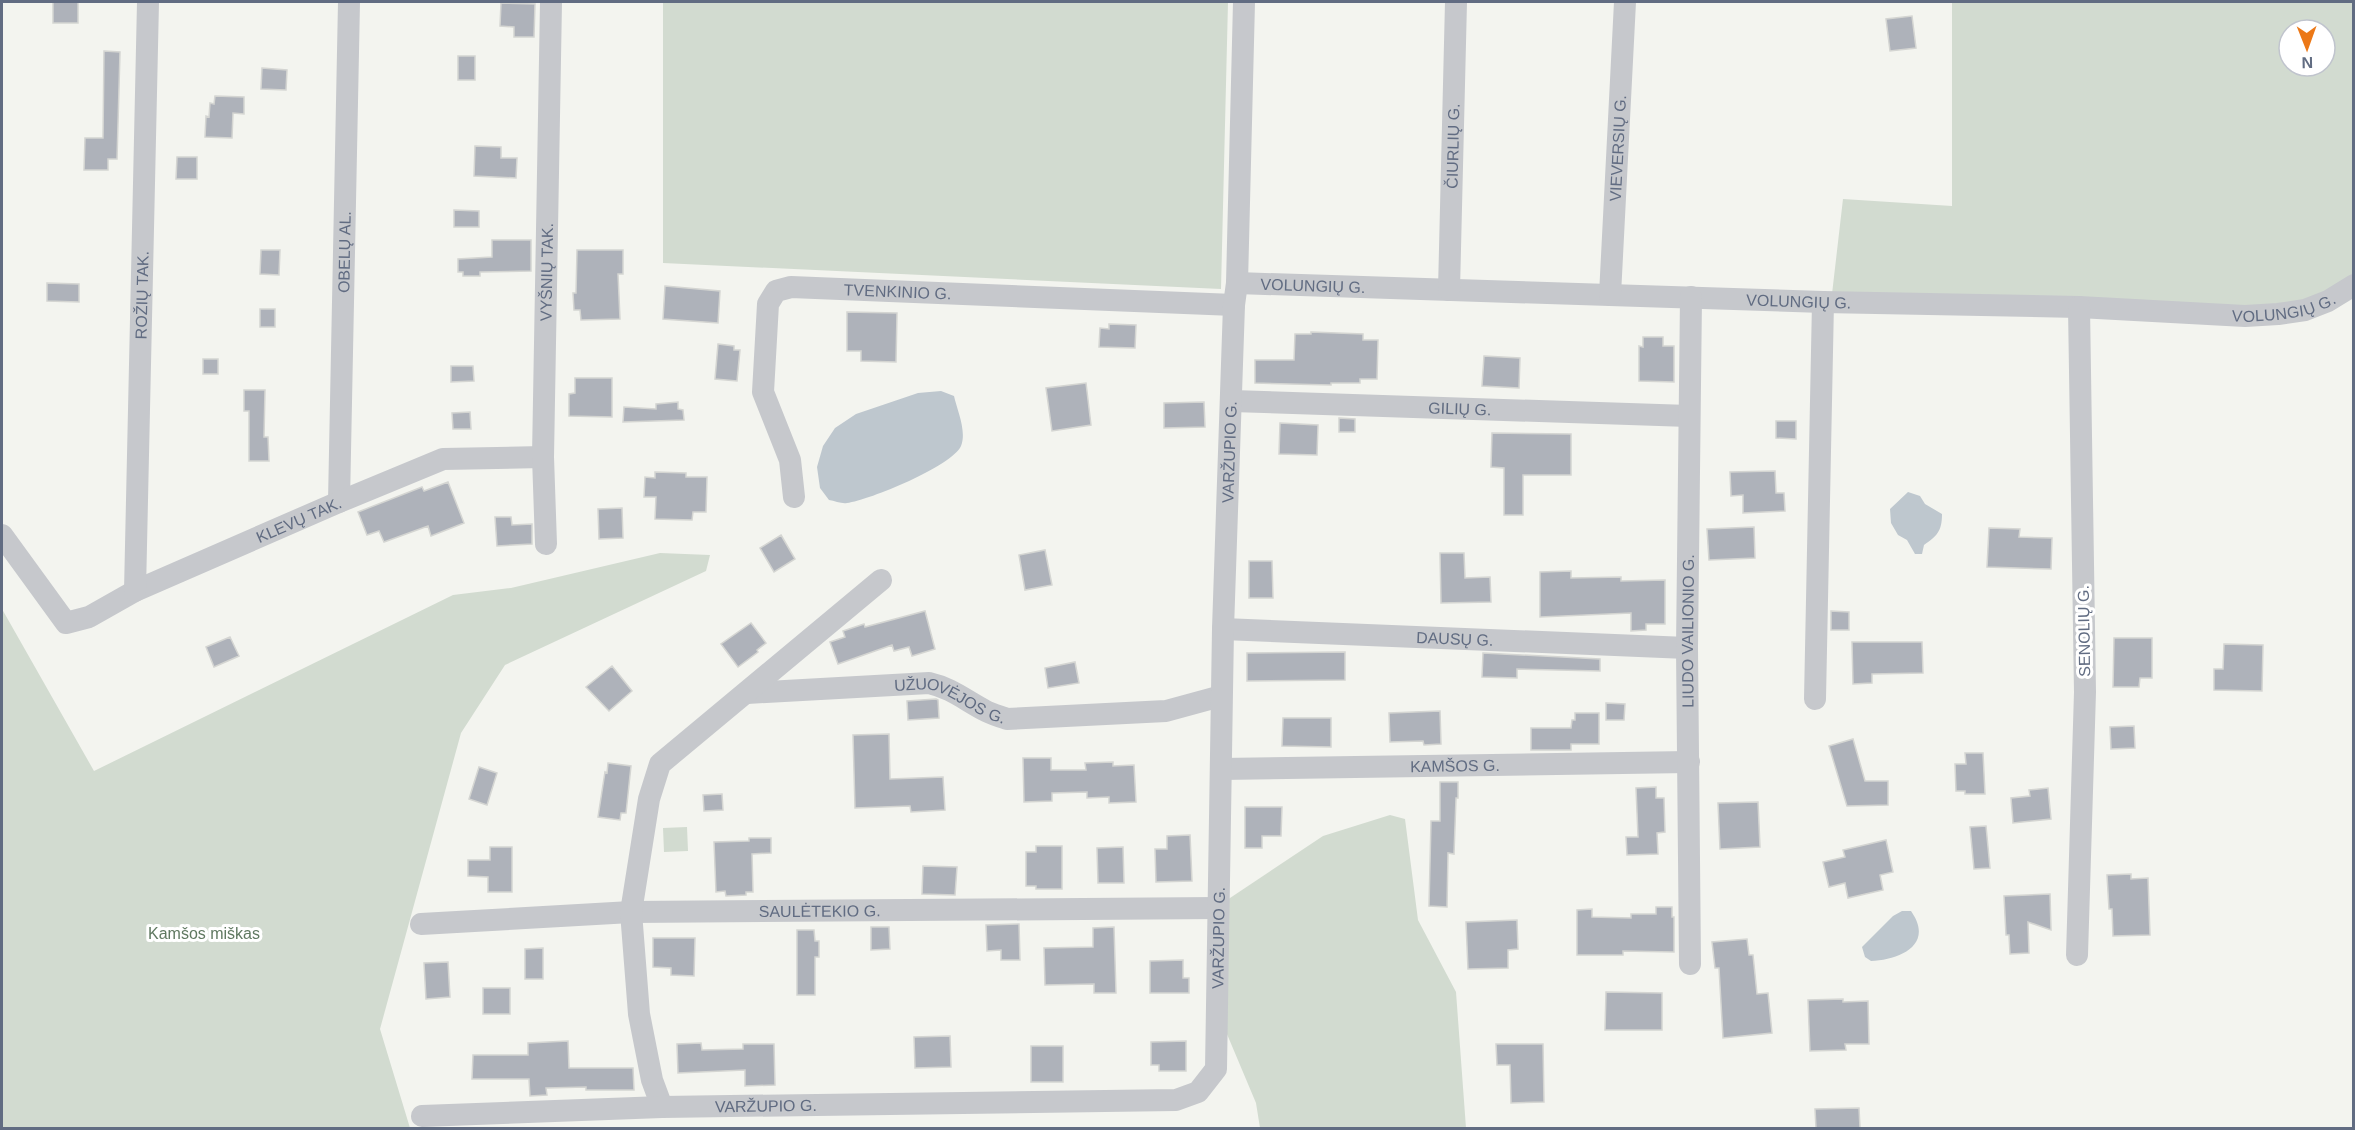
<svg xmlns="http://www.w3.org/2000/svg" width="2355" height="1130" viewBox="0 0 2355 1130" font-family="Helvetica,sans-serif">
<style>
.green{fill:#d2dbd0;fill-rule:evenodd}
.water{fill:#bec7ce}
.building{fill:#aeb2ba;stroke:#d4d5d2;stroke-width:1.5}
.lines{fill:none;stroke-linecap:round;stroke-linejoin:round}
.minor{stroke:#c6c8cc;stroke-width:22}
.labels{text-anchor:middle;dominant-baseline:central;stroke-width:6;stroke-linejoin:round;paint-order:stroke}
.street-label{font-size:16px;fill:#616c82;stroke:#fff}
.park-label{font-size:16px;fill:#607961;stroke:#fff}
</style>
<rect width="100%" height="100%" fill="#f3f4ef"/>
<path class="green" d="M663,2H1228L1221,289L663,263Z
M1952,2H2353V275L2307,301L2252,307L1832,294L1843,199L1952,206ZM2289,30H2325V66H2289Z
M660,553L710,555L706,571L505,665L461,733L380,1029L410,1128H2V609L94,771L453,595L511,588Z
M1390,815L1405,819L1418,920L1456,992L1466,1128H1260L1256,1103L1224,1027L1227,900L1323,836Z
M687,827L688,851L664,852L663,828Z"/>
<path class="water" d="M941,391L954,396C957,410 967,431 961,446C952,466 870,500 847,503C842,504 835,501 829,500L820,488L817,467L823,446L835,428L856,414L918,393Z
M1908,492L1920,496L1925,504L1942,514C1942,531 1937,536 1924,545L1922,554H1915L1907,540L1898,535L1891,523L1890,509Z
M1902,911H1911C1935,945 1899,960 1871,961L1865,957L1862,947L1893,916Z"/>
<path class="building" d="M53,2H78V23H53Z
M501,3L535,4L534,37H514V27L500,26Z
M1912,16L1916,48L1890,51L1886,19Z
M104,51L120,52L117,159H108V170H84L85,138H103Z
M458,56H475V80H458Z
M262,68L287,70L286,90L261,89Z
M215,96L244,97V114L233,113L232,138L205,137L206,116L209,117L210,103L214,104Z
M475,146L501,147V158H517L516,178L474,176Z
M177,157H197V179H176Z
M454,210L479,211V227H454Z
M492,240H531V271L480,272V276H463V272H458V259L492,257Z
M261,250H280L279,275L260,274Z
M577,250H623V274H618L620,319L581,320L580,310H574L573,293H576Z
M47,283L79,284V302L47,301Z
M665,286L720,291L718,323L663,319Z
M260,309H275V327H260Z
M847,312L897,313L896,362L861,361V351H847Z
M1109,324L1136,325L1135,348L1099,347L1100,328L1109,329Z
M1311,332L1363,334V340H1378L1377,379H1360V383H1331V385L1255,383V360H1294L1295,334H1311Z
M1643,337H1663V346H1674V382L1639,381V346L1643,347Z
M718,344L734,346V350H740L737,381L715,379Z
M1484,356L1520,358L1519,388L1482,386Z
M203,359H218V374H203Z
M451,366H473L474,381L451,382Z
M575,378H612V417L569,416V394L575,393Z
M1086,383L1091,425L1052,431L1046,388Z
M244,390H265L264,437H268L269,461H249V411H244Z
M678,402V409L683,410L684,420L623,422L624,407L656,409V404Z
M1204,402L1205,427L1164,428V403Z
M470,412L471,429H453L452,413Z
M1339,418L1355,419V432H1339Z
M1776,421H1796V439L1776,438Z
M1280,423L1318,425L1317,455L1279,454Z
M1492,433L1571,434V475H1523V515H1504V468L1491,467Z
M1775,471L1776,493H1784L1785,511L1743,513V495L1731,496L1730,472Z
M655,472L686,473V477H707L706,512H693L692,520L655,519L656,497H644L645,477L655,478Z
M448,482L464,523L431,536L428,526L384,542L379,531L367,535L358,512L422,487L424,491Z
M622,508L623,538L599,539L598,509Z
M495,517H511L512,525L532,524V544L497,546Z
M1754,527L1755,558L1709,560L1707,529Z
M1989,528L2020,529L2019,537L2052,538L2051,569L1987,567Z
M781,535L795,559L774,572L760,548Z
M1045,550L1052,585L1025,590L1019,555Z
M1440,553H1464L1465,578L1490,577L1491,602L1441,603Z
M1249,561H1272L1273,598H1249Z
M1571,571V578L1621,577V581L1665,580V624H1646V630L1631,631V613L1540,617V572Z
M925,611L935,649L912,656L909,647L894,651L892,645L838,664L830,642L845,637L843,631L864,624L865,627Z
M1831,611L1849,612V630H1831Z
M751,623L766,643L757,650L758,652L738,667L721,644Z
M230,637L239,656L214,667L206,647Z
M2114,638H2152V678H2140L2139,687H2113Z
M1852,642H1922L1923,673L1872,674V683L1853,684Z
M2224,644L2263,645L2262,691L2214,690V669H2223Z
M1345,652V680L1247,681V653Z
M1483,653L1600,659V671L1517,669V678L1482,677Z
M1075,662L1079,683L1048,688L1045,668Z
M612,666L632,691L609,711L586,687Z
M936,699L938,700L939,718L908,720L907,701Z
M1606,703L1625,704L1624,720H1606Z
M1440,711L1441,744L1424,745L1423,741L1390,742L1389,713Z
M1575,713H1599V744H1571V750H1531V728H1571L1572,720H1575Z
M1283,718H1331V747L1282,746Z
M2134,726L2135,748L2111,749L2110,727Z
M889,734L890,779L943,777L945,810L911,812L910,806L855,808L853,735Z
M1853,739L1865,781H1888V805L1847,806L1829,746Z
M1965,753H1983L1985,794H1965V791H1956L1955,764H1966Z
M1023,758H1051V770H1086L1085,763L1113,762V766L1134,765L1136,802L1109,803V797L1087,798V792L1052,793V801L1024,802Z
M608,763L631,766L626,813H621L620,820L598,817L605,772L607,773Z
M479,767L497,773L487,805L469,799Z
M1440,782H1458V798H1456L1454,854L1448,853L1447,907L1429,906L1431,821H1440Z
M1656,787V798H1664L1665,832L1657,833L1658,854L1627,855L1626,837H1638L1636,788Z
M2048,788L2051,819L2013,823L2011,798L2030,796L2029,790Z
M722,794L723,810L704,811L703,795Z
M1758,802L1760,847L1720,849L1718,803Z
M1245,807H1282L1281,836H1262V848H1245Z
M1986,826L1990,868L1974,869L1970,827Z
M1190,835L1192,881L1156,882L1155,849H1167V836Z
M749,838H771V853L752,854L753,892H746V895L726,896L725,891L716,892L714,842L749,841Z
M1886,840L1893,872L1880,875L1883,890L1848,898L1845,883L1829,887L1823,862L1845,857L1843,850Z
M1036,846H1062V889H1036V886H1026V852H1036Z
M490,847H512V892H488V877L468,876V860H490Z
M1123,847L1124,883H1098L1097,848Z
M923,866L957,867L955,895L922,894Z
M2131,874V879L2148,878L2150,935L2113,936L2112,909H2109L2107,875Z
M2050,894L2051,930L2028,922L2029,953L2010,954L2009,935H2006L2004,896Z
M1656,907H1672V917H1674V952L1623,951V955H1577V910L1592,909V917L1631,918V914H1656Z
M1517,920L1518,949L1508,950V968L1468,969L1466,922Z
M1019,924L1020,960H1001V950L987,951L986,925Z
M871,927H889L890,949L871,950Z
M1114,927L1116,993H1094V984L1045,985L1044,948L1093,947V928Z
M797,930H814L815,941H819V957H815V995H797Z
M653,938H695L694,976L671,975V968L653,967Z
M1747,939L1749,955H1753L1757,994L1768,993L1772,1033L1723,1038L1719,968H1715L1712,942Z
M543,948V979H525V949Z
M1183,960V978H1189V993H1150V961Z
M448,962L450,997L426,999L424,963Z
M483,988H510V1014H483Z
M1606,992L1662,993V1030H1605Z
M1843,999V1002L1868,1001L1869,1044H1845L1846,1050L1810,1051L1808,1000Z
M950,1036L951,1067L915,1068L914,1037Z
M568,1041L569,1068H633L634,1090H586V1087L546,1088L547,1095L530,1096L529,1079H472L473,1055H528V1043Z
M1186,1041V1071H1159V1065H1151V1042Z
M701,1043L702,1050L743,1049V1044H774L775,1085L745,1086V1070L678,1073L677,1044Z
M1496,1044H1543L1544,1102L1511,1103L1510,1065H1497Z
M1031,1046H1063V1082H1031Z
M1859,1108L1860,1128H1816L1815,1109Z"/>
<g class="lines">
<g class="minor">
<path id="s1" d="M1237,283L1823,302L2079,307L2245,316L2278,314L2305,310L2328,301L2354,285"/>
<path id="s2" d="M1449,290L1456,2"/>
<path id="s3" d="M1610,295L1625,2"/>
<path id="s4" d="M1232,401L1689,416"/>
<path id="s5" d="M794,497L790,460L763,392L768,304L776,291L791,287L1234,305"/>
<path id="s6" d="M339,502L349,2"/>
<path id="s7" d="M2,535L66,623L89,617L135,591L339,502L443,459L543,457"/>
<path id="s8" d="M546,544L543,457L551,2"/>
<path id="s9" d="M135,591L148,2"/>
<path id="s10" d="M1223,629L1687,648"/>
<path id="s11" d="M747,693L929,683C951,688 965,700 984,710C991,714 999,716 1007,719L1166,711L1221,696"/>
<path d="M1815,699L1823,302"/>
<path id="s12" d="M1221,769L1689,762"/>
<path id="s13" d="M421,924L631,912L1218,908"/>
<path d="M2077,955L2085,692L2079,307"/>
<path id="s14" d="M1690,964L1687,648L1691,297"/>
<path d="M662,1107L652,1080L639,1014L631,912L649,799L660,764L881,580"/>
<path id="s15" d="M422,1116L662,1107L1176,1100L1198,1092L1216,1069L1223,629L1234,305L1237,283L1244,2"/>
</g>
</g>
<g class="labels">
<g class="street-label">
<text stroke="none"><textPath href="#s2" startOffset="144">ČIURLIŲ G.</textPath></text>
<text stroke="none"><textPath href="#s3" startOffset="147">VIEVERSIŲ G.</textPath></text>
<text stroke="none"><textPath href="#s6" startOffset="250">OBELŲ AL.</textPath></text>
<text stroke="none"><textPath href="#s8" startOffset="272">VYŠNIŲ TAK.</textPath></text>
<text stroke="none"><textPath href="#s1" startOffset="76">VOLUNGIŲ G.</textPath></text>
<text stroke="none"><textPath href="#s5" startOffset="336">TVENKINIO G.</textPath></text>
<text stroke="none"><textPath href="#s9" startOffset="296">ROŽIŲ TAK.</textPath></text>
<text stroke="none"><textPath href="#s1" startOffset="562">VOLUNGIŲ G.</textPath></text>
<text stroke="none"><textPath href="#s1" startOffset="1048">VOLUNGIŲ G.</textPath></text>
<text stroke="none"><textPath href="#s4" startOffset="228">GILIŲ G.</textPath></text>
<text stroke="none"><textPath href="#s15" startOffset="1424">VARŽUPIO G.</textPath></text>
<text stroke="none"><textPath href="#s7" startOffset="364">KLEVŲ TAK.</textPath></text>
<text stroke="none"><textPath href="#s14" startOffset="333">LIUDO VAILIONIO G.</textPath></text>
<text transform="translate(2084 631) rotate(-91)">SENOLIŲ G.</text>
<text stroke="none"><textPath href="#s10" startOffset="232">DAUSŲ G.</textPath></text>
<text stroke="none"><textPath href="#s11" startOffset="207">UŽUOVĖJOS G.</textPath></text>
<text stroke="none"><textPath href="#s12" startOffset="234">KAMŠOS G.</textPath></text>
<text stroke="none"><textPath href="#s13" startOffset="399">SAULĖTEKIO G.</textPath></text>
<text stroke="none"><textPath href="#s15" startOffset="938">VARŽUPIO G.</textPath></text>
<text stroke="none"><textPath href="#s15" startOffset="344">VARŽUPIO G.</textPath></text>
</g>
<g class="park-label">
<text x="204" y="933">Kamšos miškas</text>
</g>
</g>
<rect width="2355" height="1130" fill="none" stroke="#616c82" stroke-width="6"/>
<g transform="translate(2307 48) rotate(179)"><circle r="28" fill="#ffffff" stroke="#c0c4cd" stroke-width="1.5"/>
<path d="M0-4.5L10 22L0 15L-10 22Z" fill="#ec7817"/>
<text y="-9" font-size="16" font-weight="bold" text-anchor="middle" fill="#616c82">N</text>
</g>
</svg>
